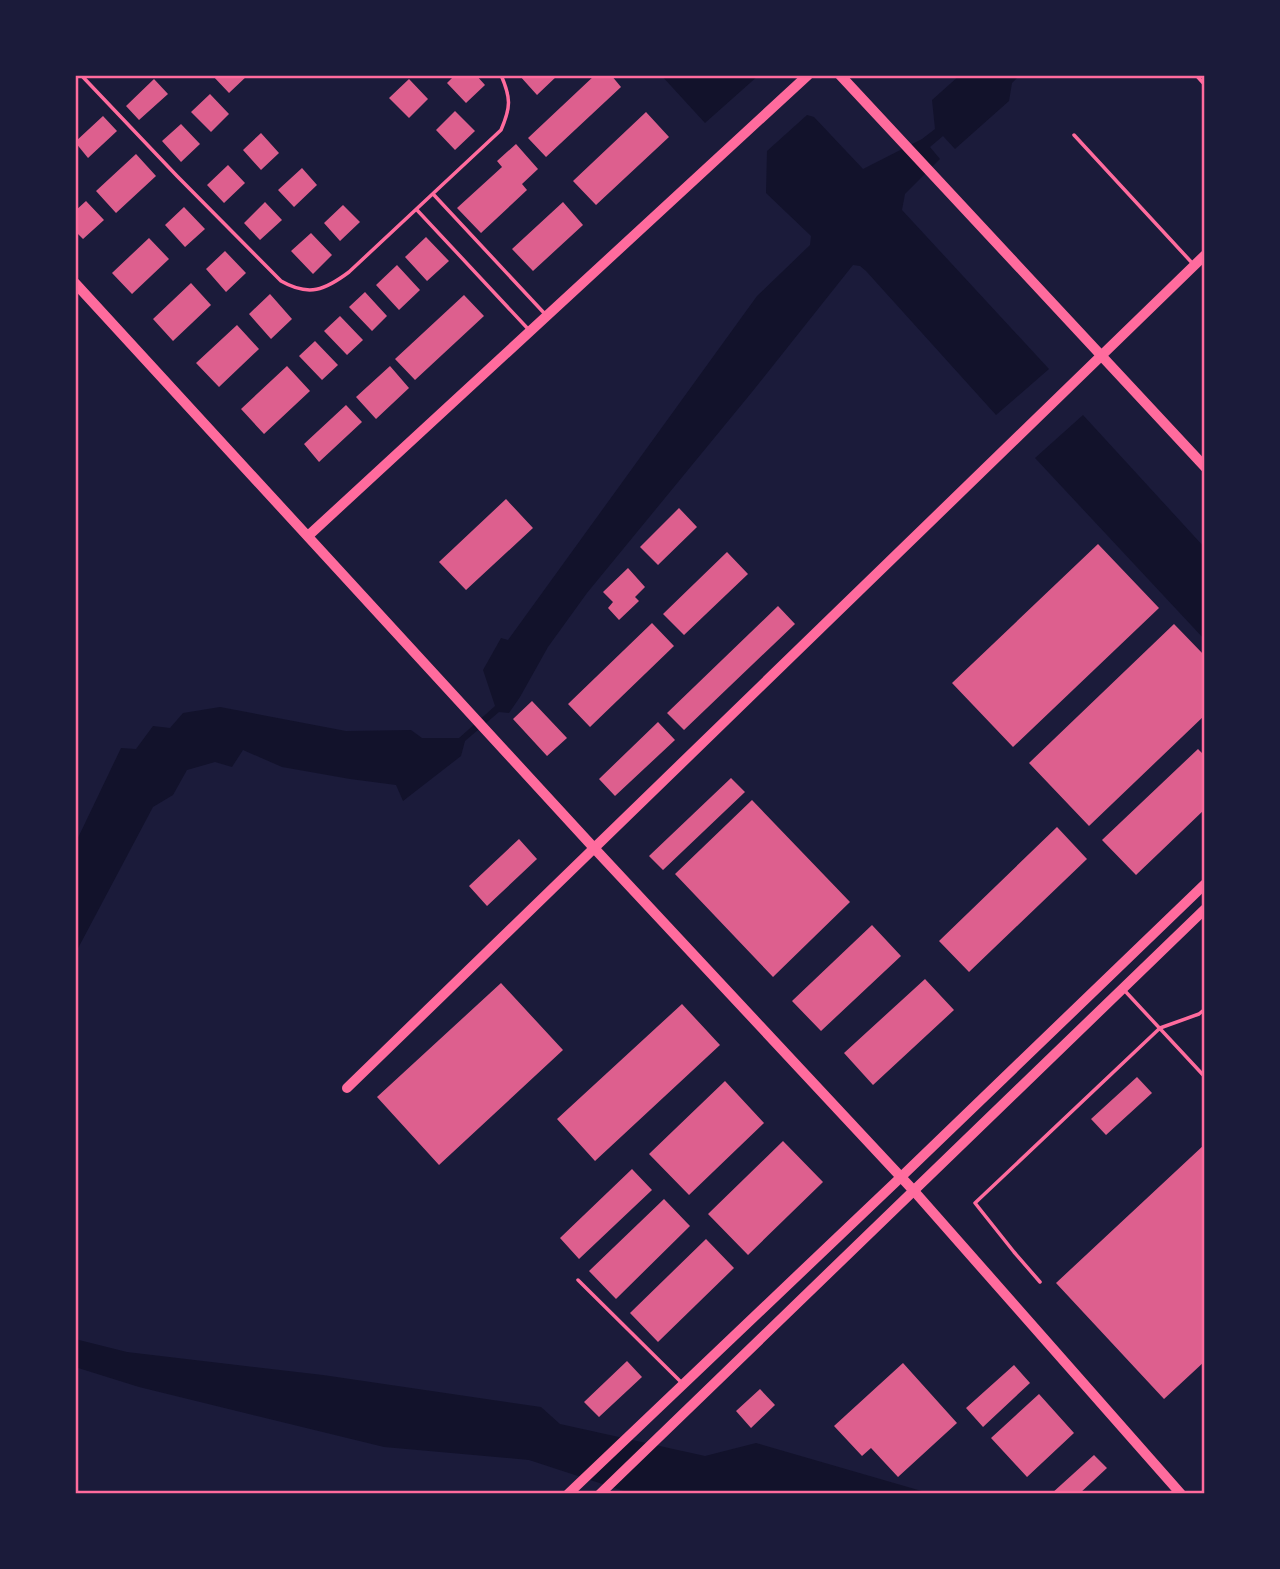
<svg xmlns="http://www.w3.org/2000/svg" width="1280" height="1569" viewBox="0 0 1280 1569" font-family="Ubuntu,sans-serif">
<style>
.water{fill:#12122b}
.building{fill:#dd5f8e}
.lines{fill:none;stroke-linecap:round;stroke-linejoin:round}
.service{stroke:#ff6b9d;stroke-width:3.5}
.tertiary{stroke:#ff6b9d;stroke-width:10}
.secondary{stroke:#ff6b9d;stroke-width:10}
.neatline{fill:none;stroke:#ff6b9d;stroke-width:2.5}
</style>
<rect width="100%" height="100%" fill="#1b1b3a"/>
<path class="water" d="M661,75H759L705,123Z
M960,75H1020L1012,83L1009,101L955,149L943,136L930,147L940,159L905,194L902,210L1049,369L996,415L866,271L860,266L853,265L752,392L587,593L548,647L520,697L509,713L499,712L465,741L461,756L403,801L396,785L350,779L282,767L243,750L232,767L215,762L187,770L173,795L153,807L75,954V844L121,748L136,749L153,726L170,728L183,713L220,707L346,731L411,730L422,738H459L495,706L483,670L501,638L508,640L757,296L810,245L811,236L766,193L767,151L807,115L814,117L863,169L922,139L935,129L932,100Z
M1083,415L1205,548V640L1035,458Z
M75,1339L127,1352L323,1375L541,1407L560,1424L705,1456L756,1443L932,1494H633L529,1460L384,1447L139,1387L75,1367Z"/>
<path class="building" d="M212,75H248L229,93Z
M455,75H476L485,85L466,103L447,83Z
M519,75H558L537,95Z
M595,75H611L621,87L546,157L528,138Z
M154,79L168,94L139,120L126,106Z
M409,79L428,99L409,118L389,98Z
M210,94L229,114L211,132L191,112Z
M455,111L475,131L455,150L436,130Z
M646,112L669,137L596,205L573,181Z
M103,116L117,131L88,158L75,142Z
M181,124L200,144L181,162L162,141Z
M261,133L279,153L261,170L243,150Z
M516,144L538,169L522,184L527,190L481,233L457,208L502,167L497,161Z
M136,154L156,176L116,213L96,191Z
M228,165L245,183L224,203L207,185Z
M302,168L317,185L294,207L278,190Z
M86,201L104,220L83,239L75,231V211Z
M265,202L282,220L260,240L244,223Z
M563,202L583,225L533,271L512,249Z
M343,205L360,222L340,241L324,223Z
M184,207L205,229L185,247L165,225Z
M311,233L332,255L313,274L291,251Z
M426,237L449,261L427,281L405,257Z
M149,238L169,259L132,294L112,273Z
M225,251L246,273L226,292L206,269Z
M397,265L420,290L399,310L376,285Z
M191,283L211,305L173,341L153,319Z
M365,292L387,316L372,331L349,307Z
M270,294L292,319L271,339L249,314Z
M464,295L484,316L415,380L395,359Z
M340,316L363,340L347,355L324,331Z
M237,325L259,349L219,387L196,363Z
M315,341L338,365L322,380L299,356Z
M287,366L310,391L264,434L241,409Z
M390,366L409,388L376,419L356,397Z
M346,405L362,422L319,462L304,444Z
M506,499L533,528L466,590L439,562Z
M679,508L697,527L658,565L640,547Z
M1098,544L1159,608L1013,747L952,683Z
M727,552L748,574L684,635L663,614Z
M628,568L645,587L635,597L639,601L619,620L608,608L613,602L603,592Z
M778,606L795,624L684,730L667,713Z
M652,623L674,646L590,727L568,704Z
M1174,624L1205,656V715L1089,826L1029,763Z
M532,701L567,738L547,756L513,719Z
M658,722L675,740L615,796L599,779Z
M1198,749L1205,756V809L1136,875L1102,840Z
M731,778L745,792L663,870L649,856Z
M752,800L850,902L773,977L675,874Z
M1057,827L1087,859L969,972L939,941Z
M519,839L537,859L487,906L469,886Z
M872,925L901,956L821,1031L792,1001Z
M925,979L954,1010L873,1085L844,1053Z
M501,983L563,1050L439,1165L377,1097Z
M682,1004L720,1045L595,1161L557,1119Z
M1137,1077L1152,1093L1106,1135L1091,1119Z
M725,1081L764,1123L689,1195L649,1154Z
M783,1141L823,1182L748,1255L708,1214Z
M1205,1144V1361L1164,1399L1056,1283Z
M632,1169L652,1190L579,1259L560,1238Z
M664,1199L690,1226L616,1299L589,1271Z
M706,1239L734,1268L658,1342L630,1313Z
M627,1361L642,1377L599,1417L584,1402Z
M903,1363L957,1423L898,1477L871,1448L862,1456L834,1426Z
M1014,1365L1030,1383L983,1427L966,1408Z
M760,1389L775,1405L751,1428L736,1411Z
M1039,1394L1074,1433L1027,1477L991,1438Z
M1094,1455L1107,1468L1079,1494H1051Z"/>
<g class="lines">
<path class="service" d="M81,75L177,176L281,281C309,297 325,290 349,272L501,130C511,107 511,98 501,75
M1196,75L1205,85
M1074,135L1194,265
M434,195L545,314
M417,210L530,331
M1125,991L1205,1077
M578,1280L681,1382
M1040,1282L1014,1252L975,1203L1160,1028L1199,1014L1205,1009"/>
<path class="tertiary" d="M75,283L594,848L914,1191L1181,1494
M308,536L808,75
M347,1088L1205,255"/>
<path class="secondary" d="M840,75L1205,467
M568,1494L901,1177L1205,884
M600,1494L1205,909"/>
</g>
<rect width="1280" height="1569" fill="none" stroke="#1b1b3a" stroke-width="154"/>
<rect x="77" y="77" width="1126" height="1415" class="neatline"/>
</svg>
